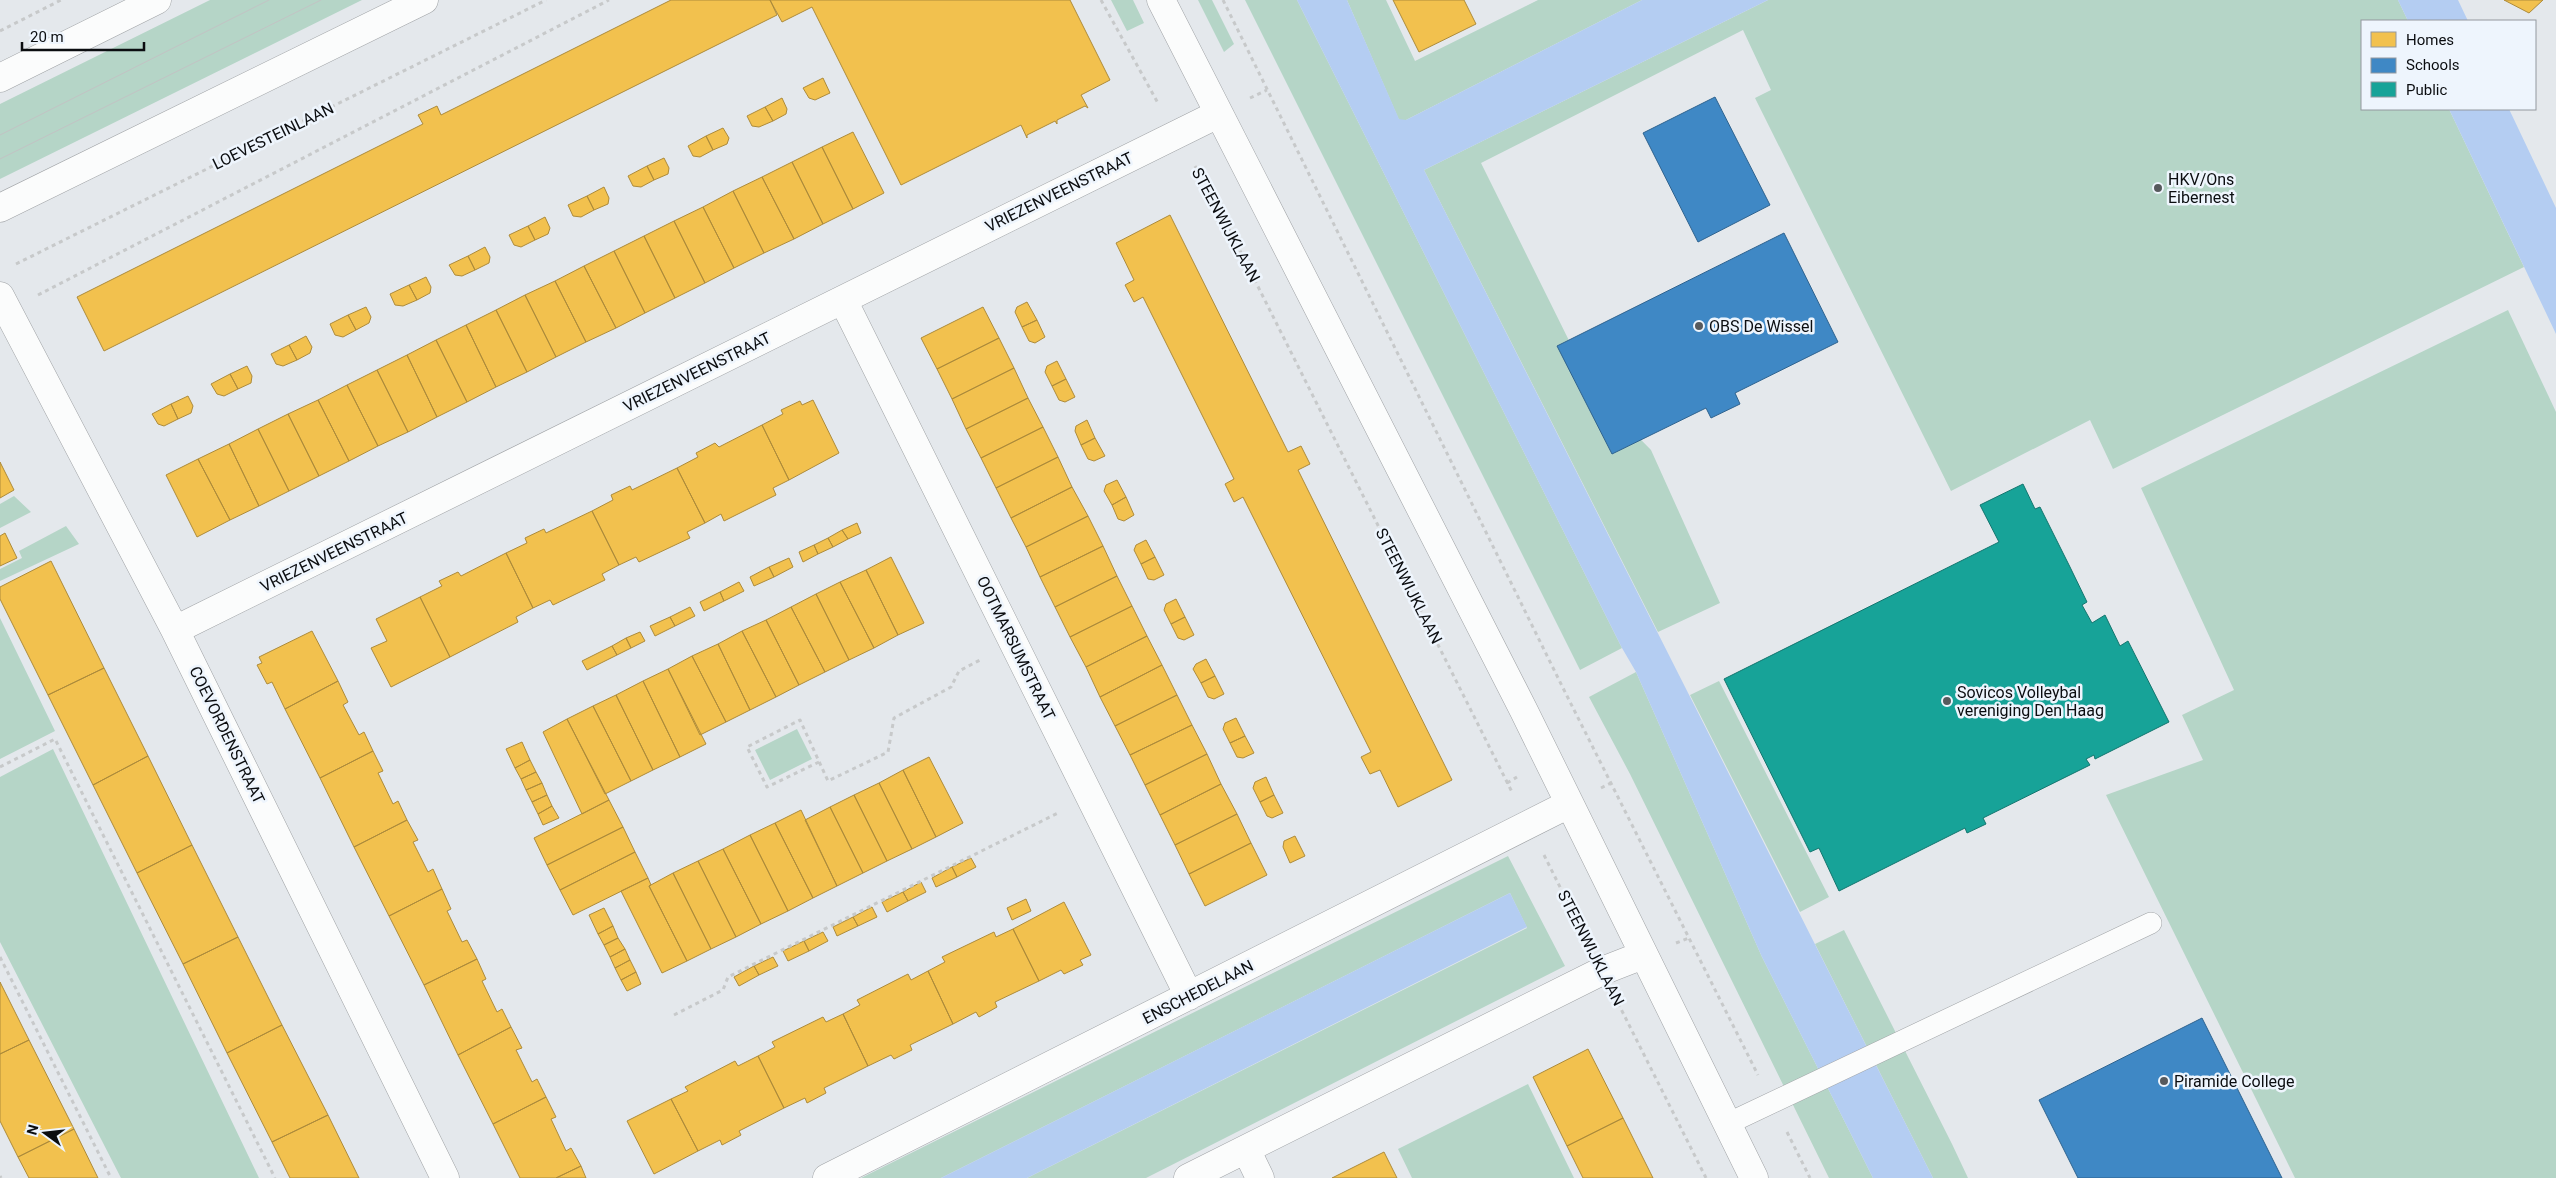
<svg xmlns="http://www.w3.org/2000/svg" width="2556" height="1178" viewBox="0 0 2556 1178" font-family="Roboto,sans-serif">
<style>
.green{fill:#b5d5c7}
.water{fill:#b4cdf2}
.homes{fill:#f2c14e;stroke:#ad8b3b}
.schools{fill:#3f88c5;stroke:#2f638f}
.public{fill:#17a398;stroke:#13766f}
.lines{fill:none;stroke-linecap:round;stroke-linejoin:round}
.lane-casing{stroke:#9fa2a5;stroke-width:22}
.street-casing{stroke:#9fa2a5;stroke-width:29}
.secondary-casing{stroke:#9fa2a5;stroke-width:29}
.path{stroke:#c7c9ca;stroke-width:3;stroke-dasharray:4 4;stroke-linecap:butt}
.lane{stroke:#fbfcfc;stroke-width:21}
.street{stroke:#fbfcfc;stroke-width:28}
.secondary{stroke:#fbfcfc;stroke-width:28}
.tram{stroke:#c2c3c4;stroke-width:1}
.poi-dot{fill:#575a5d;stroke:#eef5fd;stroke-width:2}
.labels{text-anchor:middle;dominant-baseline:central;stroke-width:5;stroke-linejoin:round;paint-order:stroke}
.street-label{font-size:16px;fill:#0b0d10;stroke:#eef5fd}
.poi-label{font-size:16px;fill:#0b0d10;stroke:#eef5fd;text-anchor:start}
</style>
<rect width="100%" height="100%" fill="#e4e8ec"/>
<path class="green" d="M210,0H362L0,179V104Z
M1111,0H1133L1144,23L1127,31Z
M1198,0H1212L1234,44L1224,52Z
M1245,0H1297L1622,648L1580,670Z
M1347,0H1386L1415,61L1538,0H1642L1406,120H1399Z
M1768,0H2398L2408,21H2362V109H2449L2524,267L2113,469L2090,420L1951,491L1755,98L1771,90L1743,30L1481,163L1595,393L1651,450L1720,603L1658,632L1424,170Z
M2508,310L2556,412V1178H2295L2106,795L2203,760L2182,715L2234,690L2141,488Z
M14,496L31,512L0,528V504Z
M66,526L79,544L0,581V569L22,558L19,551Z
M0,618L55,731L0,759Z
M1636,672L1762,957L1873,1178H1829L1630,774L1589,697Z
M1719,681L1829,897L1800,912L1690,695Z
M797,729L812,759L770,780L755,750Z
M53,749L259,1178H121L0,942V777Z
M1508,856L1565,966L1146,1178H1027L1527,928L1510,893L941,1178H861Z
M1844,930L1952,1144L1968,1178H1933L1815,944Z
M1528,1084L1574,1178H1412L1398,1149Z"/>
<path class="water" d="M1297,0H1347L1399,119L1406,120L1642,0H1768L1424,170L1933,1178H1873L1762,957L1636,672L1622,648Z
M2398,0H2458L2468,21H2408Z
M2449,109H2509L2556,208V334Z
M1510,893L1527,927L1027,1178H941Z"/>
<path class="homes" d="M671,0H770L777,15L104,351L77,297L423,124L418,115L437,106L441,115Z
M770,0H1070L1110,80L1081,95L1088,108L1085,106L1057,120V124L1055,121L1027,135V138L1021,125L901,185L812,7L782,22Z
M1393,0H1464L1476,24L1419,52Z
M2504,0H2543L2529,13Z
M823,78L830,93L815,100L809,98L803,88Z
M782,98L787,109L786,114L773,121L765,107Z
M765,107L773,121L759,127L752,126L747,116Z
M723,128L729,138L727,144L713,150L706,136Z
M853,132L884,193L853,209L822,147Z
M706,136L713,150L700,157L693,156L688,146Z
M822,147L853,209L823,224L792,162Z
M664,158L669,168L668,174L654,180L647,166Z
M792,162L823,224L794,239L762,177Z
M647,166L654,180L641,187L633,186L628,176Z
M762,177L794,239L764,253L733,191Z
M604,187L609,198L608,204L594,210L587,196Z
M733,191L764,253L734,268L703,207Z
M587,196L594,210L581,217L573,216L568,205Z
M703,207L734,268L705,283L674,221Z
M1170,215L1288,452L1301,446L1310,464L1298,470L1452,780L1398,807L1380,770L1370,774L1361,757L1371,752L1243,497L1234,502L1225,484L1234,479L1143,297L1134,302L1125,285L1134,280L1116,243Z
M545,217L550,228L548,234L535,240L528,226Z
M674,221L705,283L675,298L644,236Z
M528,226L535,240L521,247L514,245L509,235Z
M644,236L675,298L645,313L614,251Z
M485,247L490,257L489,263L475,270L468,256Z
M614,251L645,313L616,328L584,266Z
M468,256L475,270L462,276L455,275L449,265Z
M584,266L616,328L586,342L555,281Z
M426,277L431,287L430,293L417,300L409,285Z
M555,281L586,342L556,357L525,295Z
M409,285L417,300L403,306L395,305L390,294Z
M525,295L556,357L527,372L496,310Z
M1027,302L1037,320L1022,327L1015,312L1017,307Z
M366,307L371,317L369,323L356,330L348,315Z
M983,307L999,338L937,369L921,338Z
M496,310L527,372L496,387L466,325Z
M348,315L356,330L343,337L335,335L330,324Z
M1037,320L1045,337L1035,343L1029,341L1022,327Z
M466,325L496,387L467,402L436,340Z
M306,336L312,347L310,353L297,360L289,345Z
M999,338L1014,368L952,399L937,369Z
M436,340L467,402L437,417L407,355Z
M289,345L297,360L283,366L276,364L271,354Z
M407,355L437,417L408,432L377,370Z
M1057,361L1066,379L1052,386L1045,372L1047,366Z
M247,366L252,376L251,383L238,389L230,374Z
M1014,368L1028,398L966,429L952,399Z
M377,370L408,432L378,446L347,385Z
M230,374L238,389L224,396L217,394L211,384Z
M1066,379L1075,397L1065,402L1059,400L1052,386Z
M347,385L378,446L349,461L318,400Z
M188,396L193,406L191,413L178,419L171,404Z
M1028,398L1043,427L981,458L966,429Z
M318,400L349,461L319,476L288,414Z
M813,400L839,453L789,480L762,425L783,414L781,410L800,401L802,405Z
M171,404L178,419L164,426L158,424L152,414Z
M288,414L319,476L289,491L258,429Z
M1087,420L1095,438L1081,445L1075,431L1076,426Z
M762,425L789,480L773,488L776,495L724,521L721,514L705,523L677,468L698,457L696,453L715,443L719,447Z
M1043,427L1058,457L996,488L981,458Z
M258,429L289,491L259,506L229,444Z
M1095,438L1105,456L1094,461L1088,459L1081,445Z
M229,444L259,506L230,520L198,459Z
M1058,457L1072,487L1011,518L996,488Z
M198,459L230,520L197,537L166,475Z
M0,462L14,490L0,498Z
M677,468L705,523L687,532L690,538L639,562L636,557L619,565L592,511L613,500L611,495L630,486L632,490Z
M1117,480L1126,497L1112,505L1104,491L1106,485Z
M1072,487L1088,516L1026,547L1011,518Z
M1126,497L1134,515L1124,521L1118,519L1112,505Z
M592,511L619,565L602,574L605,580L553,605L550,600L533,608L506,553L527,543L525,538L544,529L546,533Z
M1088,516L1103,546L1040,577L1026,547Z
M857,523L861,533L848,539L842,530Z
M842,530L848,539L833,547L828,538Z
M5,533L17,558L0,566V536Z
M828,538L833,547L818,554L814,545Z
M1146,540L1155,557L1141,564L1134,550L1136,545Z
M814,545L818,554L803,562L799,552Z
M1103,546L1117,576L1055,607L1040,577Z
M506,553L533,608L516,617L518,622L450,657L420,597L442,586L439,581L458,572L461,576Z
M891,557L924,623L898,635L866,570Z
M1155,557L1164,575L1154,580L1148,579L1141,564Z
M789,558L793,567L774,577L769,567Z
M51,561L104,668L48,695L0,599V587Z
M769,567L774,577L754,586L750,577Z
M866,570L898,635L874,648L840,582Z
M1117,576L1132,606L1070,637L1055,607Z
M739,582L744,591L724,601L720,592Z
M840,582L874,648L849,660L816,594Z
M720,592L724,601L704,611L700,602Z
M816,594L849,660L825,672L791,607Z
M420,597L450,657L391,687L371,648L387,641L376,619Z
M1176,599L1185,617L1171,624L1164,610L1166,604Z
M1132,606L1147,636L1086,667L1070,637Z
M690,607L695,616L675,626L670,617Z
M791,607L825,672L799,685L766,620Z
M670,617L675,626L655,636L650,626Z
M1185,617L1194,635L1184,640L1178,638L1171,624Z
M766,620L799,685L776,697L742,631Z
M312,631L338,681L285,709L272,682L267,684L257,665L262,663L259,657Z
M742,631L776,697L750,710L718,644Z
M640,632L645,641L631,648L626,638Z
M1147,636L1162,665L1100,697L1086,667Z
M626,638L631,648L617,655L612,646Z
M718,644L750,710L726,722L692,656Z
M612,646L617,655L587,670L582,661Z
M692,656L726,722L700,735L668,669Z
M1206,659L1215,676L1201,683L1193,669L1196,664Z
M1162,665L1177,695L1115,726L1100,697Z
M104,668L148,756L93,785L48,695Z
M668,669L706,744L680,757L643,681Z
M1215,676L1224,694L1214,699L1208,697L1201,683Z
M338,681L348,702L343,705L359,735L364,732L373,751L320,778L285,709Z
M643,681L680,757L653,770L616,695Z
M616,695L653,770L631,781L593,706Z
M1177,695L1192,725L1130,755L1115,726Z
M593,706L631,781L605,794L567,719Z
M1236,718L1245,736L1230,743L1223,729L1225,723Z
M567,719L609,800L582,814L543,732Z
M1192,725L1207,754L1145,785L1130,755Z
M1245,736L1254,753L1243,758L1237,757L1230,743Z
M522,742L530,760L515,768L506,749Z
M373,751L383,771L378,773L393,804L398,801L407,820L354,847L320,778Z
M1207,754L1221,784L1160,815L1145,785Z
M148,756L192,845L137,873L93,785Z
M929,757L963,823L936,837L903,770Z
M530,760L536,772L521,779L515,768Z
M903,770L936,837L912,849L879,783Z
M536,772L542,783L526,790L521,779Z
M1266,777L1274,795L1260,802L1253,788L1255,782Z
M542,783L547,795L532,802L526,790Z
M879,783L912,849L887,861L854,795Z
M1221,784L1237,814L1175,845L1160,815Z
M547,795L552,806L538,814L532,802Z
M854,795L887,861L863,873L830,807Z
M1274,795L1283,813L1272,818L1267,816L1260,802Z
M609,800L623,827L547,865L534,838Z
M552,806L559,818L543,825L538,814Z
M830,807L863,873L837,886L805,820Z
M801,810L837,886L813,898L775,823Z
M1237,814L1251,843L1189,874L1175,845Z
M407,820L418,840L413,842L428,872L433,869L442,889L389,916L354,847Z
M775,823L813,898L788,911L750,835Z
M623,827L635,852L560,890L547,865Z
M750,835L788,911L761,924L723,849Z
M1295,836L1305,856L1290,863L1283,847L1284,841Z
M1251,843L1267,875L1205,906L1189,874Z
M192,845L238,937L183,964L137,873Z
M723,849L761,924L736,937L698,861Z
M635,852L648,878L573,915L560,890Z
M971,858L976,867L957,877L952,867Z
M698,861L736,937L711,949L673,873Z
M952,867L957,877L936,887L932,878Z
M673,873L711,949L687,961L649,886Z
M648,878L651,885L649,886L687,961L662,973L621,891Z
M921,882L926,892L908,901L903,892Z
M442,889L451,909L447,911L462,942L467,940L477,959L424,985L389,916Z
M903,892L908,901L887,912L882,902Z
M1026,899L1031,911L1012,920L1007,908Z
M1064,902L1091,955L1080,960L1083,965L1064,974L1061,970L1039,981L1013,929Z
M872,907L877,917L858,926L853,917Z
M604,908L613,926L598,934L589,915Z
M853,917L858,926L837,936L833,927Z
M613,926L618,938L604,945L598,934Z
M1013,929L1039,981L995,1002L997,1007L990,1011L979,1017L976,1012L953,1024L928,971L945,962L942,957L994,932L996,937Z
M823,932L828,941L809,951L804,941Z
M238,937L282,1025L227,1053L183,964Z
M618,938L625,949L610,957L604,945Z
M804,941L809,951L788,961L783,951Z
M625,949L630,960L615,968L610,957Z
M773,957L778,966L759,975L754,966Z
M477,959L486,979L482,981L497,1012L502,1009L511,1027L458,1055L424,985Z
M630,960L636,972L621,980L615,968Z
M754,966L759,975L739,986L734,977Z
M928,971L953,1024L910,1045L912,1050L894,1059L891,1055L868,1066L843,1014L860,1005L857,1000L908,974L911,980Z
M636,972L641,984L627,991L621,980Z
M0,982L29,1040L0,1054Z
M843,1014L868,1066L824,1088L826,1093L807,1103L805,1098L784,1108L758,1056L775,1047L772,1042L823,1017L826,1022Z
M282,1025L328,1115L272,1142L227,1053Z
M511,1027L522,1048L516,1050L532,1082L537,1079L546,1097L493,1124L458,1055Z
M29,1040L74,1129L18,1157L0,1121V1054Z
M1588,1049L1623,1118L1567,1146L1533,1077Z
M758,1056L784,1108L739,1131L741,1135L722,1145L720,1140L698,1151L671,1099L688,1091L685,1087L735,1061L738,1066Z
M546,1097L556,1117L551,1119L566,1151L571,1148L581,1166L556,1178H520L493,1124Z
M671,1099L698,1151L654,1174L627,1121Z
M328,1115L359,1178H290L272,1142Z
M1623,1118L1653,1178H1583L1567,1146Z
M74,1129L98,1178H29L18,1157Z
M1384,1152L1397,1178H1332Z
M581,1166L586,1178H556Z"/>
<path class="schools" d="M1715,97L1770,205L1698,242L1643,133Z
M1784,233L1838,342L1735,393L1740,404L1711,418L1706,408L1612,454L1557,346Z
M2202,1018L2282,1178H2078L2039,1100Z"/>
<path class="public" d="M2023,484L2035,509L2040,507L2070,567L2087,602L2082,605L2092,623L2105,615L2120,646L2128,641L2169,722L2095,759L2094,755L2086,759L2090,765L1983,818L1986,824L1967,833L1965,828L1839,891L1819,848L1810,852L1724,679L1999,542L1980,505Z"/>
<g class="lines">
<g class="lane-casing">
<path id="lane" d="M1727,1124L2151,923"/>
</g>
<g class="street-casing">
<path id="street" d="M1161,0L1524,711L1754,1178
M0,296L175,630L445,1178
M843,300L1189,996
M175,630L1218,114
M1246,1149L1260,1178
M827,1178L1569,804
M1188,1178L1602,971L1643,955"/>
</g>
<g class="secondary-casing">
<path id="secondary" d="M0,78L157,0
M0,208L424,0"/>
</g>
<path class="path" d="M1101,0L1159,105
M1223,0L1563,688L1758,1075
M0,31L61,0
M1250,98L1267,90
M1195,166L1217,205L1513,794
M16,264L546,0
M38,295L609,0
M819,762L767,787L747,747L800,720L828,781L888,752L894,718L951,687L959,671L982,659
M0,767L55,739L275,1178
M1507,783L1517,777
M1601,788L1611,783
M1544,855L1586,939
M1676,943L1689,938
M0,957L111,1178
M1618,1003L1706,1178
M674,1015L723,990L728,977L1058,813
M1787,1132L1810,1178
M0,1176L1,1178"/>
<use href="#lane" class="lane"/>
<use href="#street" class="street"/>
<use href="#secondary" class="secondary"/>
<path class="tram" d="M0,135L269,0
M0,159L321,0"/>
</g>
<g class="poi-dot">
<circle cx="2158" cy="188" r="5"/>
<circle cx="1699" cy="326" r="5"/>
<circle cx="1947" cy="701" r="5"/>
<circle cx="2164" cy="1081" r="5"/>
</g>
<g class="labels">
<g class="street-label">
<text transform="translate(273 136) rotate(-26)">LOEVESTEINLAAN</text>
<text transform="translate(1059 192) rotate(-26)">VRIEZENVEENSTRAAT</text>
<text transform="translate(1226 225) rotate(62)">STEENWIJKLAAN</text>
<text transform="translate(697 372) rotate(-26)">VRIEZENVEENSTRAAT</text>
<text transform="translate(334 552) rotate(-26)">VRIEZENVEENSTRAAT</text>
<text transform="translate(1409 586) rotate(63)">STEENWIJKLAAN</text>
<text transform="translate(1016 648) rotate(64)">OOTMARSUMSTRAAT</text>
<text transform="translate(227 735) rotate(64)">COEVORDENSTRAAT</text>
<text transform="translate(1591 948) rotate(63)">STEENWIJKLAAN</text>
<text transform="translate(1198 992) rotate(-27)">ENSCHEDELAAN</text>
</g>
<g class="poi-label">
<text x="2168" y="179">HKV/Ons<tspan x="2168" dy="18">Eibernest</tspan></text>
<text x="1709" y="326">OBS De Wissel</text>
<text x="1957" y="692">Sovicos Volleybal<tspan x="1957" dy="18">vereniging Den Haag</tspan></text>
<text x="2174" y="1081">Piramide College</text>
</g>
</g>
<rect x="2361" y="20" width="175" height="90" fill="#eef5fd" stroke="#93989e"/>
<rect x="2371" y="32" width="25" height="15" fill="#f2c14e" stroke="#93989e"/>
<text x="2406" y="45" font-size="15" fill="#0b0d10">Homes</text>
<rect x="2371" y="58" width="25" height="15" fill="#3f88c5" stroke="#93989e"/>
<text x="2406" y="70" font-size="15" fill="#0b0d10">Schools</text>
<rect x="2371" y="82" width="25" height="15" fill="#17a398" stroke="#93989e"/>
<text x="2406" y="95" font-size="15" fill="#0b0d10">Public</text>
<g transform="translate(45 1133) rotate(285)" stroke="#eef5fd" stroke-width="4" paint-order="stroke">
<path d="M0-4L9 19L0 12L-9 19Z" fill="#0b0d10"/>
<text y="-8" font-size="14" font-weight="bold" text-anchor="middle" fill="#0b0d10">N</text>
</g>
<path d="M22 42v8h122v-8" fill="none" stroke="#0b0d10" stroke-width="2.5"/>
<text x="30" y="42" font-size="15" fill="#0b0d10" stroke="#eef5fd" stroke-width="4" paint-order="stroke">20 m</text>
</svg>
